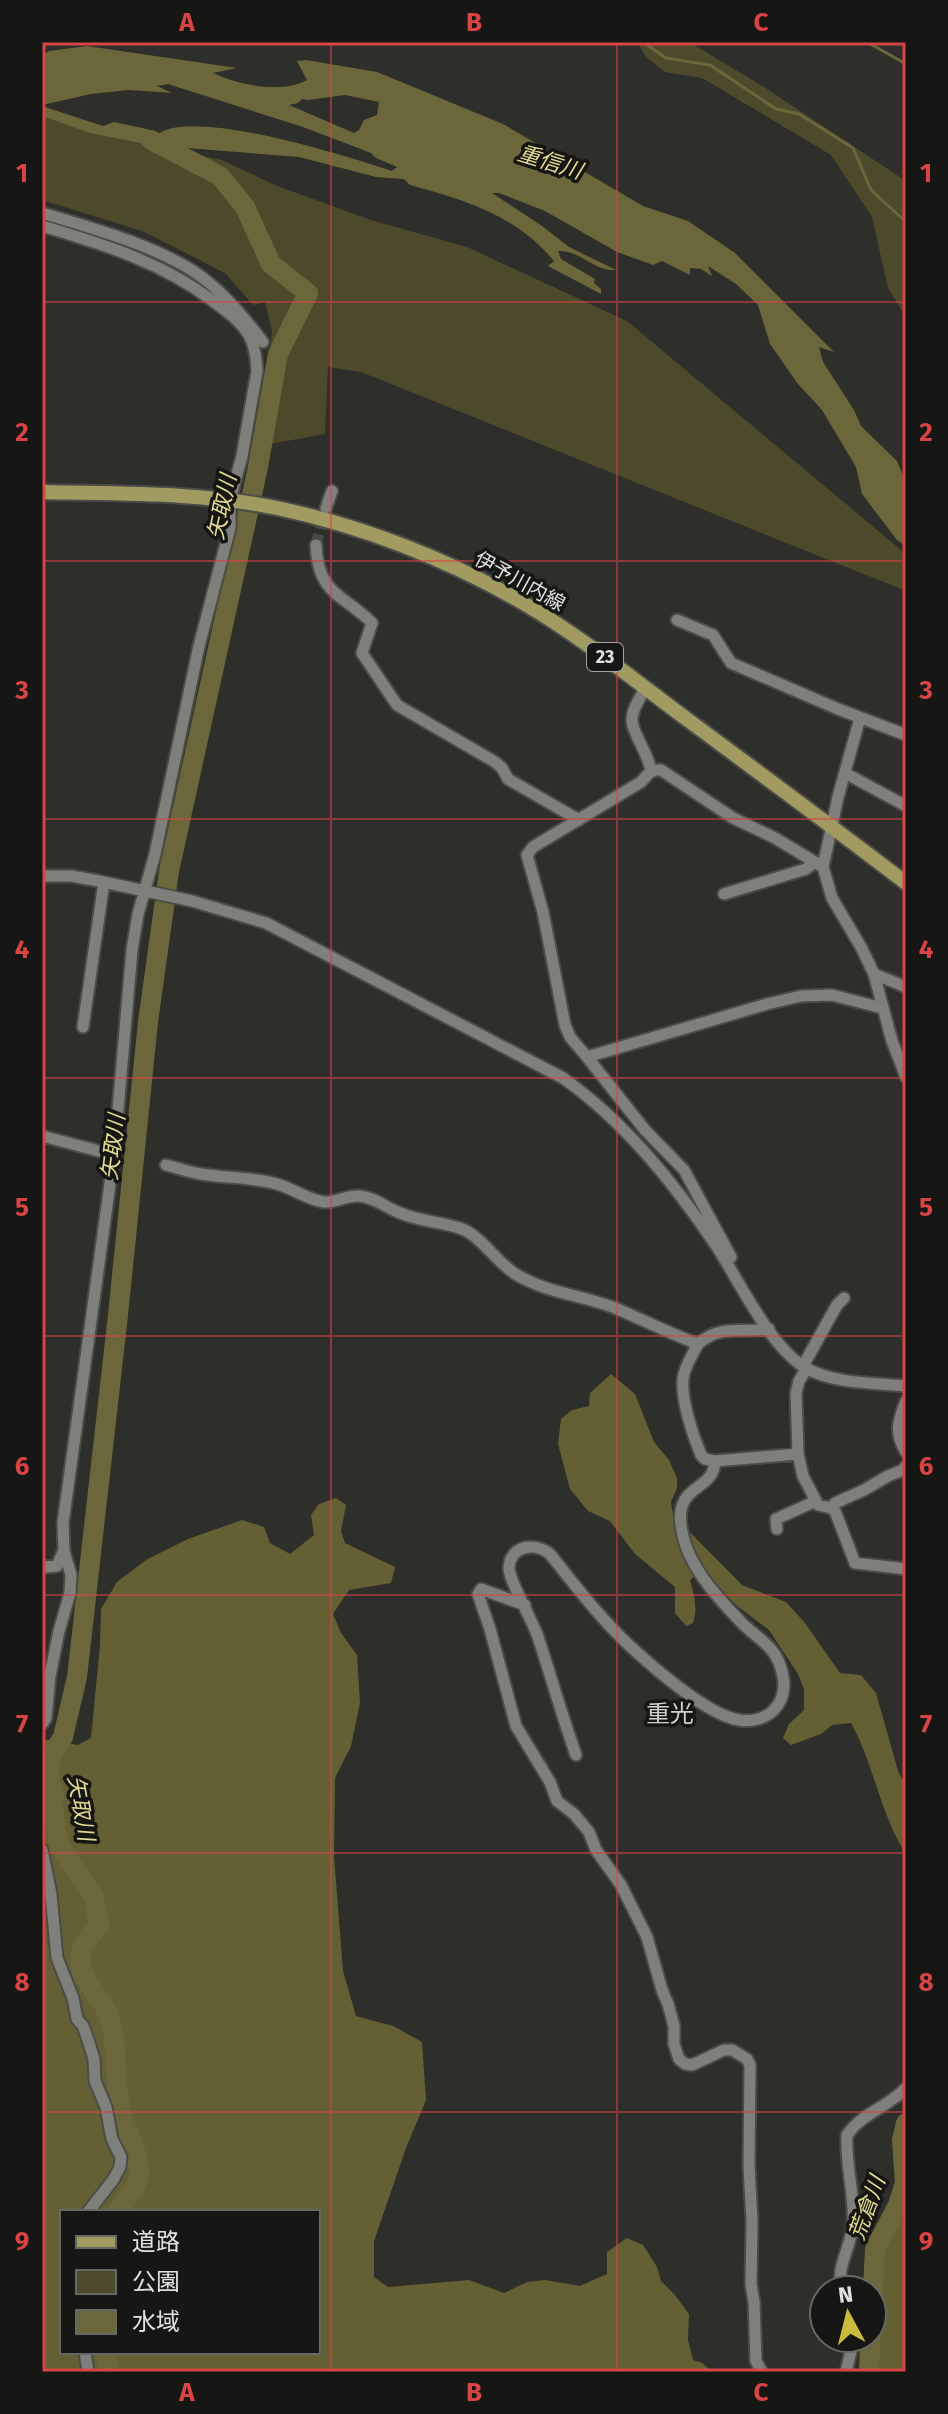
<svg xmlns="http://www.w3.org/2000/svg" width="948" height="2414" viewBox="0 0 948 2414" font-family="'Fira Sans','Noto Sans JP',sans-serif">
<style>
.green{fill:#4d4a2c}
.forest{fill:#656034;fill-rule:evenodd}
.water{fill:#6c673a;fill-rule:evenodd}
.lines{fill:none;stroke-linecap:round;stroke-linejoin:round}
.stream{stroke:#6c673a;stroke-width:3}
.river{stroke:#6c673a;stroke-width:20}
.minor-tunnel{stroke:#494945;stroke-width:11;stroke-dasharray:11 5.5;stroke-linecap:butt}
.minor-casing{stroke:#4b4b48;stroke-width:15}
.major-casing{stroke:#4b4b48;stroke-width:18}
.minor{stroke:#7f7f7b;stroke-width:11}
.major{stroke:#a19b62;stroke-width:14}
.grid{fill:none;stroke:#d84443;stroke-width:2;stroke-opacity:0.55}
.labels{text-anchor:middle;dominant-baseline:central;stroke-width:7;stroke-linejoin:round;paint-order:stroke}
.shield{fill:#161614;stroke:#a4a4a2;stroke-width:2}
.shield-label{font-size:18px;font-weight:bold;fill:#e1e1df}
.street-label{font-size:20px;fill:#e1e1df;stroke:#161614}
.water-label{font-size:22px;font-style:italic;fill:#e1da90;stroke:#161614}
.quarter-label{font-size:24px;fill:#d1d1cc;stroke:#161614}
.neatline{fill:none;stroke:#d84443;stroke-width:3}
.grid-label{font-size:26px;text-anchor:middle;font-weight:bold;fill:#d84443}
</style>
<rect width="100%" height="100%" fill="#2e2e2a"/>
<path class="green" d="M637,42H688L704,51L764,87L906,181V317L888,288L872,217L831,155L702,78L665,72L646,57Z
M42,116L89,133L222,160L277,186L371,220L467,247L627,321L906,554V591L361,372L328,367L325,434L254,447L266,389L272,331L265,302L253,305L225,273L142,231L42,200Z"/>
<path class="forest" d="M611,1374L635,1394L654,1442L669,1460L677,1478V1488L671,1502L673,1515L742,1585L786,1602L805,1623L840,1673L861,1675L876,1693L898,1771L906,1786V1854C880,1814 874,1764 851,1723L832,1725L821,1734L791,1745L783,1738L789,1724L804,1710V1689L798,1674L769,1630L736,1605L703,1570L690,1580C694,1594 698,1608 693,1623L686,1626L675,1613V1587L635,1554L610,1521L588,1511L570,1489L558,1444L561,1419L572,1410L589,1406L590,1393Z
M336,1498L346,1505L341,1531L345,1543L395,1567L391,1583L349,1590L333,1614L341,1633L357,1655L360,1703L351,1746L335,1778L334,1856L343,1971L356,2016L393,2026L422,2042L426,2100L406,2148L374,2241V2277L388,2287L469,2280L504,2293L527,2282L545,2280L580,2286L607,2274V2252L627,2238L643,2245L657,2267L661,2281L674,2294L689,2314L688,2340L693,2360L702,2363L713,2372H42V1739L78,1745L91,1738L100,1645L101,1609L117,1582L146,1560L188,1539L242,1520L264,1527L270,1543L290,1554L314,1535L311,1515L319,1504ZM62,2212H318V2352H62Z
M906,2192V2372H861L868,2338H872L875,2268L894,2216Z"/>
<path class="water" d="M87,46L237,68L213,73C238,85 282,94 307,80L297,61L306,60L377,72L503,124L643,206L688,221L735,253L834,352L819,347L823,362L854,410L861,426L897,461L906,483V546L897,540L862,494L856,467L822,410L798,384L770,344L758,305L736,284L708,266L712,276L701,269L690,268V275L662,261L653,265L617,252L545,211L499,193H492L542,226L569,247L616,270C594,272 579,249 558,251L561,259L595,279L594,283L601,289V294L548,266L554,261C516,215 465,200 410,185L404,179L376,177L299,157L149,145L89,133L42,116V106L103,126L114,122L147,129L158,134C194,107 349,157 392,171L397,167L376,158L371,153L303,127L168,84L157,86L172,93L129,90L91,94L42,105V56L49,51ZM345,95L379,102L377,115L364,120L359,130L354,133L289,105L298,103L302,99L308,100Z"/>
<g class="lines">
<path class="stream" d="M643,42L666,58L710,65L776,109L799,114L853,148L871,190L906,222
M867,42L906,64"/>
<path class="river" d="M117,2212C124,2202 138,2189 139,2175C141,2156 127,2134 122,2116C112,2082 121,2045 107,2012C98,1992 75,1976 81,1951C84,1941 92,1933 99,1926L94,1897L59,1846L53,1809L54,1792L49,1780V1766L53,1752L63,1737L77,1677L118,1315L148,1022L169,871L258,467L278,354L308,293L271,264L245,207L220,176L151,140
M872,2309L875,2249L898,2205L905,2183L902,2140L906,2123
M106,2352L109,2372
M869,2372L870,2338"/>
<path class="minor-tunnel" d="M316,545L324,515"/>
<g class="minor-casing">
<path id="minor" d="M42,213C90,227 171,250 208,282C229,299 246,320 263,342
M42,226C103,244 161,262 213,301C226,311 240,320 249,335C255,346 256,358 257,371L242,456L230,500V528L199,646L155,854L138,914L132,950L114,1155L63,1523L64,1551L71,1575L70,1593L59,1631L50,1676L46,1718L42,1724
M326,508L332,491
M316,545C318,595 342,593 372,623L362,653L397,705L495,762L502,768L508,779L579,820
M677,620L713,635L731,663L838,709L906,735
M645,689C640,698 632,709 632,720C632,733 648,752 651,771
M860,718L838,797L823,867L832,898L861,947L874,974L892,1041L906,1077
M845,773L906,806
M823,867L775,838L733,818L661,770C651,769 648,774 641,782L533,847L527,855L543,912L565,1025L570,1037L587,1057L767,1004L801,996L832,995L882,1008
M42,876H71L99,881L192,901L266,923L563,1078C625,1122 673,1182 715,1244C739,1280 768,1344 804,1367C832,1384 874,1383 906,1386
M724,894L806,869L815,862
M874,974L906,987
M83,1027L104,882
M587,1057L645,1130L684,1170L731,1257
M42,1136L114,1155
M166,1165C178,1168 189,1172 201,1174C225,1178 249,1177 273,1183C292,1187 307,1200 324,1202C336,1203 347,1195 359,1196C374,1197 385,1207 398,1212C419,1222 441,1221 462,1229C481,1236 497,1263 517,1275C550,1294 582,1295 615,1308C643,1320 669,1333 698,1344C693,1354 684,1367 683,1379C681,1400 693,1436 701,1455L705,1459L715,1461
M698,1344C721,1324 741,1333 769,1329
M803,1366L837,1305L844,1298
M807,1368L799,1381L796,1393L798,1454L803,1476L818,1505L831,1508L835,1511L855,1563L906,1569
M906,1401C898,1421 894,1433 906,1452
M831,1508L835,1503L864,1490L888,1476L903,1470L906,1466
M777,1529L776,1519L816,1501
M42,1565L46,1567L57,1566L63,1552
M525,1605L481,1589L478,1594L490,1629L516,1726L550,1782L557,1801L574,1814L589,1832L596,1850L621,1885L647,1937L662,1990L668,2004L674,2026V2044L679,2059L685,2064L692,2065L724,2050H732L747,2059L750,2065L749,2166L752,2221L751,2284L754,2302L756,2361L762,2372
M576,1755C562,1716 551,1676 538,1637C533,1621 509,1581 509,1568C510,1545 535,1542 550,1554C566,1574 582,1595 600,1615C625,1644 701,1714 739,1720C751,1722 764,1719 773,1711C784,1700 786,1687 782,1672C776,1645 757,1639 741,1622C717,1597 688,1566 682,1531C672,1482 714,1493 715,1461L798,1454
M42,1850L51,1894L57,1958L73,1998L77,2019L83,2026L88,2040L94,2059L95,2081L106,2107L112,2139L121,2157L120,2167L113,2180L88,2212
M842,2290C835,2266 852,2247 853,2223C855,2194 845,2165 847,2135C862,2113 888,2107 906,2088
M85,2352L88,2372
M846,2372L854,2338"/>
</g>
<g class="major-casing">
<path id="major" d="M42,492C120,494 200,492 277,508C362,526 450,560 525,604C583,638 634,680 688,720C761,774 834,828 906,883"/>
</g>
<use href="#minor" class="minor"/>
<use href="#major" class="major"/>
</g>
<path class="grid" d="M331,42V2372M617,42V2372M42,302H906M42,561H906M42,819H906M42,1078H906M42,1336H906M42,1595H906M42,1853H906M42,2112H906"/>
<g class="labels">
<rect class="shield" x="587" y="643" width="36" height="28" rx="6"/>
<g class="shield-label">
<text x="605" y="657">23</text>
</g>
<g class="street-label">
<text transform="translate(520 581) rotate(29)">伊予川内線</text>
</g>
<g class="water-label">
<text transform="translate(550 162) rotate(17)">重信川</text>
<text transform="translate(222 507) rotate(-78)">矢取川</text>
<text transform="translate(113 1147) rotate(-83)">矢取川</text>
<text transform="translate(81 1808) rotate(80)">矢取川</text>
<text transform="translate(867 2208) rotate(-70)">荒倉川</text>
</g>
<g class="quarter-label">
<text x="670" y="1714">重光</text>
</g>
</g>
<rect width="948" height="2414" fill="none" stroke="#161614" stroke-width="88"/>
<rect x="60" y="2210" width="260" height="144" fill="#161614" stroke="#676765" stroke-width="2"/>
<rect x="76" y="2236" width="40" height="12" fill="#a19b62" stroke="#676765" stroke-width="2"/>
<text x="132" y="2250" font-size="24" fill="#e1e1df">道路</text>
<rect x="76" y="2270" width="40" height="24" fill="#4d4a2c" stroke="#676765" stroke-width="2"/>
<text x="132" y="2290" font-size="24" fill="#e1e1df">公園</text>
<rect x="76" y="2310" width="40" height="24" fill="#6c673a" stroke="#676765" stroke-width="2"/>
<text x="132" y="2330" font-size="24" fill="#e1e1df">水域</text>
<g transform="translate(848 2314) rotate(353)"><circle r="38" fill="#161614" stroke="#676765" stroke-width="2"/>
<path d="M0-6L14 30L0 20L-14 30Z" fill="#c9bb3b"/>
<text y="-12" font-size="22" font-weight="bold" text-anchor="middle" fill="#e1e1df">N</text>
</g>
<rect x="44" y="44" width="860" height="2326" class="neatline"/>
<g class="grid-label">
<text x="187" y="31">A</text>
<text x="474" y="31">B</text>
<text x="761" y="31">C</text>
<text x="22" y="182">1</text>
<text x="926" y="182">1</text>
<text x="22" y="441">2</text>
<text x="926" y="441">2</text>
<text x="22" y="699">3</text>
<text x="926" y="699">3</text>
<text x="22" y="958">4</text>
<text x="926" y="958">4</text>
<text x="22" y="1216">5</text>
<text x="926" y="1216">5</text>
<text x="22" y="1475">6</text>
<text x="926" y="1475">6</text>
<text x="22" y="1733">7</text>
<text x="926" y="1733">7</text>
<text x="22" y="1991">8</text>
<text x="926" y="1991">8</text>
<text x="22" y="2250">9</text>
<text x="926" y="2250">9</text>
<text x="187" y="2401">A</text>
<text x="474" y="2401">B</text>
<text x="761" y="2401">C</text>
</g>
</svg>
